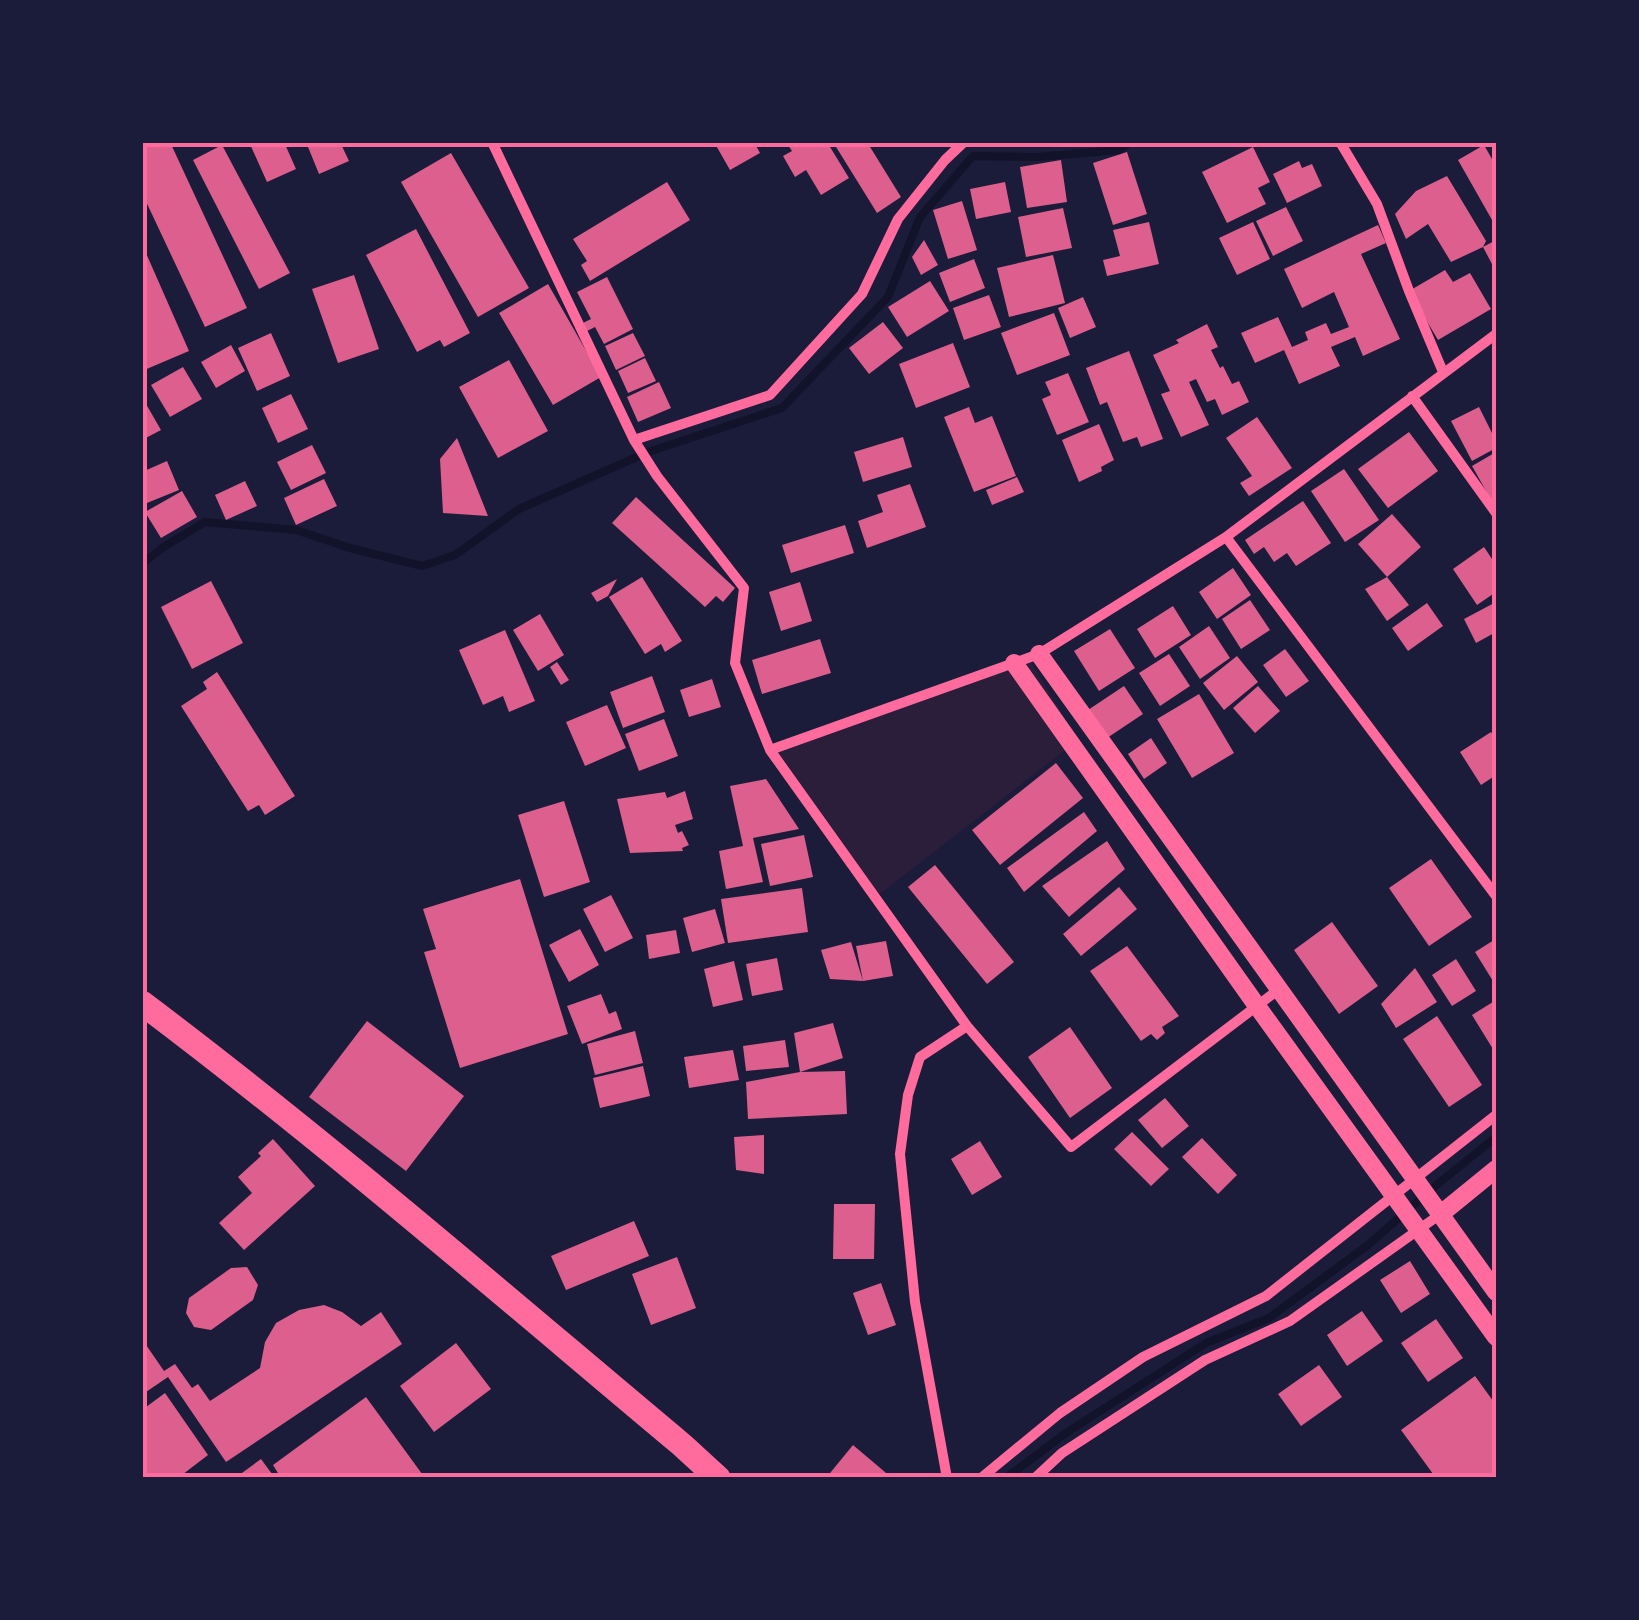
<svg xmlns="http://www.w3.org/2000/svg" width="1639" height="1620" viewBox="0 0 1639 1620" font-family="'Space Grotesk',sans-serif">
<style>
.green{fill:#2a1e3b}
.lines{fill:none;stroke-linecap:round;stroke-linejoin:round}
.stream{stroke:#12122b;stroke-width:8}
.building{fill:#dd5f8e}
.minor{stroke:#ff6b9d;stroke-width:10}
.tertiary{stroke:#ff6b9d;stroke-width:18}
.trunk{stroke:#ff6b9d;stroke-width:25}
.neatline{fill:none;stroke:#ff6b9d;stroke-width:4}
</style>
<rect width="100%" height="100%" fill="#1b1b3a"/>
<path class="green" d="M1029,659L1078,740L876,897L770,750Z"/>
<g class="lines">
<path class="stream" d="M142,564L162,548L205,522L296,530L350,548L422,566L455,555L519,509L648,452L782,408L888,297L920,217L973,156L1037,157L1119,150L1131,142
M1006,1478L1066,1433L1206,1343L1269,1318L1368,1245L1434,1187L1496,1137"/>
</g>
<path class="building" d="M142,142H170L247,308L205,327L142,193Z
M249,142H284L296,169L267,182Z
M306,142H340L349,161L319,174Z
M714,142H754L760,153L730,170Z
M786,142H827L849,178L821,195L806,170L795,177L783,156L792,151Z
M833,142H867L901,197L877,213Z
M222,145L290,273L259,289L193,160Z
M1484,145L1496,166V227L1458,160Z
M1253,147L1270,182L1258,188L1266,204L1227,223L1202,172Z
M1127,152L1147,214L1113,225L1093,163Z
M451,153L529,288L478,317L401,182Z
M1061,160L1067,202L1027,208L1020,167Z
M1299,161L1302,168L1312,164L1322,186L1287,203L1273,174Z
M1447,176L1486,241L1483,247L1496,240V264L1493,266L1483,247L1451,262L1428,224L1406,239L1395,214L1416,191Z
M667,182L690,220L590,281L581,265L587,261L573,239Z
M1005,182L1011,212L976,219L970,189Z
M962,201L977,250L948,259L933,210Z
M1286,207L1303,241L1273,256L1256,221Z
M1063,208L1072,248L1026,257L1018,217Z
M1149,222L1159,264L1107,276L1103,260L1120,256L1113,230Z
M1253,222L1270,259L1237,275L1219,238Z
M1378,225L1386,243L1361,254L1400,339L1363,356L1355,337L1331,347L1340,366L1299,384L1284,350L1255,363L1241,333L1278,317L1292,347L1308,340L1305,332L1326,323L1331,334L1349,327L1334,292L1302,308L1284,269Z
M416,229L470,333L444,347L440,340L417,352L366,255Z
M924,240L938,265L921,275L912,257Z
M142,244L189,351L142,371Z
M1053,255L1065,303L1009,317L997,268Z
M974,259L985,288L950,302L939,273Z
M1445,270L1453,282L1470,273L1491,309L1438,340L1409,291Z
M354,275L379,349L338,363L312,289Z
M607,277L633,329L604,344L595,327L587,331L583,323L591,319L577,292Z
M930,281L949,311L907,337L888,307Z
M548,284L601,377L553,405L499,313Z
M989,295L1001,327L964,340L953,308Z
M1083,297L1096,327L1070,338L1058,308Z
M1054,313L1070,355L1017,375L1001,333Z
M883,322L903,348L869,374L849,348Z
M1207,324L1218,347L1211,350L1220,368L1223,366L1232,384L1239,381L1249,402L1222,415L1215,399L1207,402L1196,379L1189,382L1209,425L1181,437L1161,394L1170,391L1153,355L1179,343L1176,340Z
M271,333L290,376L257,391L238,348Z
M633,333L645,356L616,370L605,346Z
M953,343L970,387L916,408L899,364Z
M231,345L245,371L216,388L201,362Z
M1129,351L1163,439L1141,447L1137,437L1123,442L1107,402L1100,405L1086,368Z
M645,358L656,381L628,393L618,371Z
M509,360L548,431L498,458L459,387Z
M183,367L202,399L170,417L151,385Z
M1068,373L1089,422L1057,435L1042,399L1051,395L1045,382Z
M659,382L671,408L638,422L627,397Z
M291,394L308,429L278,443L262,408Z
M142,397L161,430L142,440Z
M969,407L975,423L992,416L1016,476L974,492L944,417Z
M1479,407L1496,441V448L1472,461L1451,421Z
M1257,417L1292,468L1249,496L1240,483L1252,476L1226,438Z
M1099,424L1114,460L1101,467L1102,471L1079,482L1062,440Z
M1409,432L1438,471L1388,508L1358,469Z
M903,437L912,467L863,482L854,452Z
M457,438L488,516L443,513L440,459Z
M312,445L326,473L291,490L277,462Z
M1496,452V503L1494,505L1472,466Z
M167,461L179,490L142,505V472Z
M1344,469L1379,520L1345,542L1311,491Z
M1017,477L1024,492L992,505L986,490Z
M324,479L337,506L296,525L284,498Z
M245,481L257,506L226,520L215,495Z
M910,484L926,527L867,548L858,521L883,512L877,495Z
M182,491L197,517L161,538L145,512Z
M636,497L735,588L723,602L716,596L705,607L612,523Z
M1303,501L1331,543L1296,566L1287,553L1274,562L1264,547L1254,554L1245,540Z
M1392,514L1421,547L1387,577L1358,544Z
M845,525L854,553L791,573L782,545Z
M1484,547L1496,565V592L1477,605L1453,569Z
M1233,568L1251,595L1217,619L1199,592Z
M642,577L682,641L665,652L661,644L645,654L609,597Z
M1387,577L1409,605L1387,621L1365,589Z
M617,579L608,596L597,602L591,593Z
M211,581L243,643L192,669L161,607Z
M800,582L812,621L781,631L769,592Z
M1250,600L1270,630L1241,649L1222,619Z
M1496,602V632L1476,643L1464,619Z
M1427,603L1443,626L1408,651L1392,628Z
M1173,606L1191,635L1155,658L1137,629Z
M540,614L564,655L538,671L513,630Z
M1209,626L1230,658L1200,679L1179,647Z
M1110,629L1135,668L1099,691L1074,651Z
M505,630L535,701L509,712L503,696L483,705L459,650Z
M820,639L831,673L762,694L752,660Z
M1285,649L1309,681L1286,697L1263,665Z
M1169,654L1190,686L1160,706L1139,673Z
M1237,656L1258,682L1224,710L1203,683Z
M557,662L569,680L561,685L550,667Z
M217,672L295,796L265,815L259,805L248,811L181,706L207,689L203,682Z
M652,676L665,712L623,728L610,692Z
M712,679L721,707L689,717L680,690Z
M1124,686L1143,714L1104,740L1085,712Z
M1258,686L1280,711L1255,733L1233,708Z
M1199,694L1234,753L1192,778L1157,719Z
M607,705L626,748L585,766L566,722Z
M664,719L678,756L639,771L625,734Z
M1491,732L1496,740V775L1481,785L1460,752Z
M1151,738L1167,763L1144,779L1128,754Z
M1056,763L1083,798L1000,865L972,830Z
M766,779L799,829L753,838L763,882L726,889L719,851L743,846L730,786Z
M685,791L693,819L675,825L678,833L682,831L689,845L682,848L683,851L630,853L617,799L665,792L667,798Z
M564,801L590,882L544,897L518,815Z
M1084,812L1097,831L1024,892L1007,868Z
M804,835L813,877L770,886L761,844Z
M1107,841L1125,869L1069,917L1042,886Z
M1431,859L1472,917L1429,946L1389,888Z
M935,865L1014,962L987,984L908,887Z
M520,879L568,1034L460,1068L424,952L436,949L423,909Z
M1119,887L1137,909L1081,956L1063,934Z
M802,888L808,932L728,943L721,899Z
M611,895L633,938L605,952L583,909Z
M715,909L725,943L692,952L683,918Z
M1332,922L1378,986L1339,1014L1294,950Z
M580,929L599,965L569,982L549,945Z
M676,930L680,953L649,959L646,935Z
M1494,940L1496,945V986L1475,952Z
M886,941L893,976L863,981L830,979L821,950L851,942L863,981L856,946Z
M1127,946L1179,1016L1162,1027L1165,1033L1157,1040L1151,1034L1141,1041L1090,971Z
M777,958L783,990L752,996L746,964Z
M1456,959L1476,991L1452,1006L1432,975Z
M734,961L743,1000L713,1007L704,969Z
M1415,968L1437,1002L1396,1028L1381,1004Z
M601,994L609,1014L616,1011L622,1029L582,1044L567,1006Z
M1496,1000V1054L1472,1015Z
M1437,1016L1482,1085L1449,1107L1403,1039Z
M367,1021L464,1096L406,1171L309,1097Z
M833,1023L843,1058L800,1072L794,1033Z
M1070,1027L1112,1088L1070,1118L1028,1057Z
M635,1031L643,1063L595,1075L587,1044Z
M785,1040L789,1067L746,1071L743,1046Z
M733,1050L739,1080L689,1088L684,1057Z
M643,1066L650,1096L600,1108L593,1078Z
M845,1071L847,1114L748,1119L746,1082L800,1072Z
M1165,1098L1189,1126L1162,1148L1138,1120Z
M1132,1132L1169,1169L1151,1186L1114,1149Z
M764,1135V1174L736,1170L734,1137Z
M1202,1138L1237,1175L1218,1194L1182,1157Z
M273,1139L315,1186L244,1250L219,1223L252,1193L238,1177L261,1156L258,1153Z
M980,1141L1002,1177L972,1195L951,1159Z
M834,1204H875L874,1259H833Z
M634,1221L649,1256L566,1290L551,1256Z
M677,1257L696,1308L651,1325L632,1274Z
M1410,1261L1430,1294L1401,1313L1380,1280Z
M247,1267L258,1285L253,1300L211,1330L194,1327L186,1313L189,1298L231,1268Z
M881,1283L896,1325L868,1335L853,1293Z
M324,1305L342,1312L361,1326L381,1312L402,1344L226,1462L168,1377L146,1392L142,1387V1339L164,1371L175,1364L192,1388L198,1384L210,1401L260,1368L265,1342L276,1323L299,1310Z
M1362,1311L1383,1341L1347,1366L1327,1335Z
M1436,1319L1463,1358L1428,1382L1401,1343Z
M456,1343L491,1389L434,1432L400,1386Z
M1319,1365L1342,1397L1301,1426L1278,1394Z
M1475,1376L1496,1405V1478H1436L1401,1430Z
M165,1393L208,1455L178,1478H142V1410Z
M366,1397L425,1478H281L273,1465Z
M853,1445L892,1478H826Z
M261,1459L275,1478H235Z"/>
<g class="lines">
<path class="minor" d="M492,142L634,440L657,476L744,588L735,663L770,750L967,1026L1071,1147L1278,990
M1340,142L1377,204L1409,291L1443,372
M1412,396L1496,513
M634,440L770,395L862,294L898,219L945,160L964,142
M1226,537L1496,896
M770,750L1039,654L1226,537L1496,334
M947,1478L915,1302L900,1154L908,1095L920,1057L967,1026
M981,1478L1060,1413L1143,1357L1266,1296L1496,1115
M1035,1478L1062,1453L1205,1360L1290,1321L1442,1213"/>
<path class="tertiary" d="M1039,654L1496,1292
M1014,663L1257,1006L1496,1337
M1442,1213L1496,1169"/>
<path class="trunk" d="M142,1003C328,1143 504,1296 682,1445L718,1478"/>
</g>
<rect width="1639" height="1620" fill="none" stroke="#1b1b3a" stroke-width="290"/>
<rect x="145" y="145" width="1349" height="1330" class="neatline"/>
</svg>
